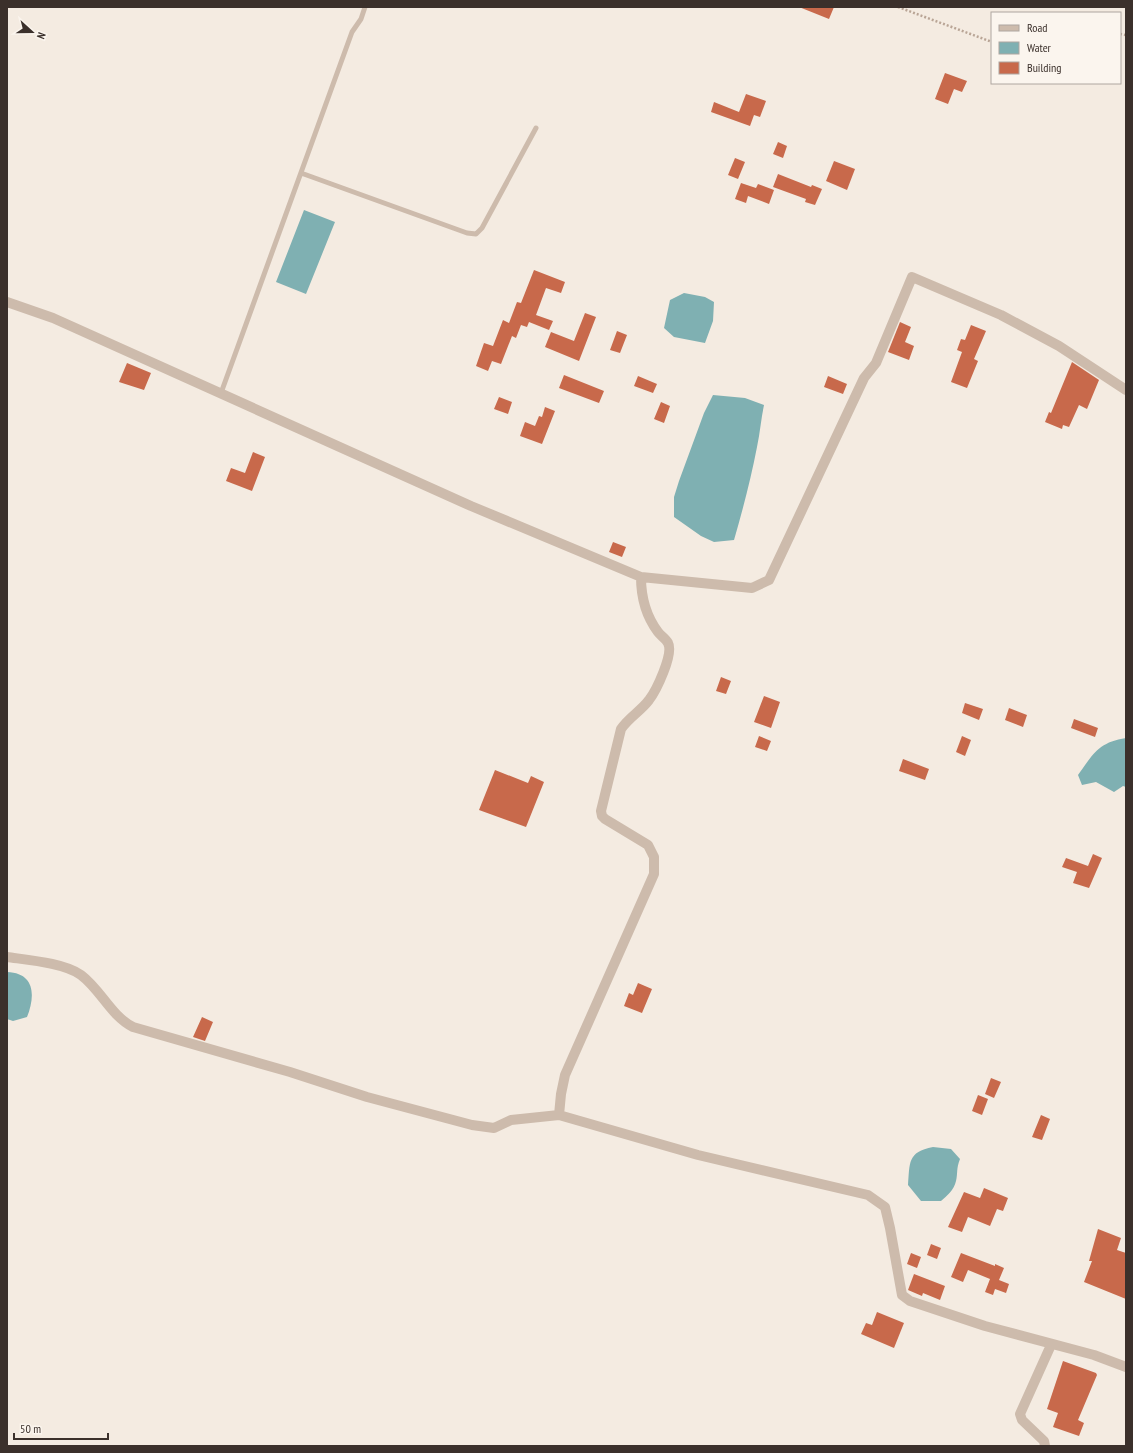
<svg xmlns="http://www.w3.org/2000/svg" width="1133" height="1453" viewBox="0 0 1133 1453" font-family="'PT Sans Narrow',sans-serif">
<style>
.water{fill:#7fb0b2}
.building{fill:#c8694b}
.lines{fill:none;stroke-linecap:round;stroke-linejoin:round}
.path{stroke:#b9a596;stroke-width:2.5;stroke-dasharray:2 2;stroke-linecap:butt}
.lane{stroke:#cdbbac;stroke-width:5}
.street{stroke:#cdbbac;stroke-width:10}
</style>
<rect width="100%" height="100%" fill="#f4ebe1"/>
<path class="water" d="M304,210L335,222L306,294L276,282Z
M684,293L705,297L714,302L713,321L705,343L674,337L664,328L670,300Z
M713,395L745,398L764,405C761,419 760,433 757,447C751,478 743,509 734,540L714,542L701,536L674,517V497L679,481L704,413Z
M1126,738V787L1123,786L1114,792L1096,782L1082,785L1078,775C1093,754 1099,742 1126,738Z
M7,972C36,973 35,997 27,1017L13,1021L7,1019Z
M933,1147L951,1149L960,1159C956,1169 958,1173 956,1181C954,1190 947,1196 941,1201H921L908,1185C910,1163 907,1152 933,1147Z"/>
<path class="building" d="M799,7H834L829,19Z
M945,73L967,81L962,92L954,89L948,104L935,99Z
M746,94L766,101L760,117L754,115L750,126L711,112L714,102L739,112Z
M778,142L787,146L783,158L773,154Z
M735,158L745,162L738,179L728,175Z
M834,161L855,169L847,190L826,181Z
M778,174L811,187L812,185L822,189L815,205L805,202L806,199L773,187Z
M741,183L756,188L758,184L774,190L769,204L748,196L746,203L735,199Z
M534,270L565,282L561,293L546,288L536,315L553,321L549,330L529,322L527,327L521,325L516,338L512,336L501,364L492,361L488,371L476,366L484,343L493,346L503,320L509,323L517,302L521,303Z
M585,313L596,317L579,361L545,347L551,332L574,341Z
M900,322L911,327L905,342L914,346L909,360L888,352Z
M971,325L986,331L974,359L978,361L967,388L951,382L962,352L957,350L961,339L965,340Z
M617,331L627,335L620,353L610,350Z
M1072,362L1099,380L1087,409L1079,405L1069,427L1063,425L1062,429L1045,422L1049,412L1051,413Z
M127,363L151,373L144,390L119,382Z
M564,375L604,391L599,403L559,388Z
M638,376L657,384L653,393L634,386Z
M828,376L847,384L843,394L824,387Z
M499,397L512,402L508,414L494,409Z
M661,402L670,406L664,423L654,419Z
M545,407L555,411L542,444L520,436L525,422L535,426L539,416L542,417Z
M253,452L265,457L252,491L226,481L231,468L245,473Z
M613,542L626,547L622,557L609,552Z
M721,677L731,681L726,694L716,691Z
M764,696L780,702L771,728L754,722Z
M965,703L983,709L979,720L962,713Z
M1009,708L1027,715L1023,727L1005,720Z
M1074,719L1098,728L1095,737L1071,728Z
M759,736L771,741L767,751L755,747Z
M962,736L971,740L965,756L956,752Z
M903,759L929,769L925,780L899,771Z
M495,770L528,783L531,776L544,782L526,827L479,810Z
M1093,854L1102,858L1089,888L1073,883L1077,872L1062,867L1066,858L1088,866Z
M638,983L652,989L642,1013L624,1006L629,993L633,995Z
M202,1017L213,1022L205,1041L193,1037Z
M991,1078L1001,1082L994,1098L985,1094Z
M978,1095L988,1099L982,1115L972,1111Z
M1041,1115L1050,1119L1042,1140L1032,1137Z
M984,1188L1008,1198L1003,1211L997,1209L990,1226L968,1217L962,1232L948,1227L964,1192L980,1198Z
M1098,1229L1121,1238L1117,1250L1126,1253V1299L1084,1282L1092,1261H1089Z
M931,1244L941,1248L937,1259L927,1255Z
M911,1253L921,1257L917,1268L907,1264Z
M961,1253L995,1266V1264L1004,1268L999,1280L1009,1284L1006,1293L995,1289L993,1295L985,1292L990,1279L968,1270L963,1282L951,1277Z
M914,1274L945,1286L940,1300L923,1293L922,1296L908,1290Z
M877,1312L904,1323L894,1348L861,1334L866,1323L872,1325Z
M1063,1361L1096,1373L1097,1375L1078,1420L1084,1423L1079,1436L1053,1427L1058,1413L1047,1409Z"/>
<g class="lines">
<path class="path" d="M898,7L992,42
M1120,34L1126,35"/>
<path class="lane" d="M301,173L467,233L476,234L482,228L536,128
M221,393L352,32L361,19L365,7"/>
<path class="street" d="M7,302L53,318L471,506L641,577L752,588L769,580L864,378L876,363L912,277L1001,315L1059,346L1126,390
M7,957C28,960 65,963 81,975C101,990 111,1016 133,1027L290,1072L367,1097L472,1125L494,1128L511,1120L559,1115L698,1155L868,1195L885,1207L890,1228L902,1295L910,1301L985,1326L1094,1355L1126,1367
M559,1115L561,1094L565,1075L654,874V857L648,845L605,819L602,816L601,811L621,729C629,717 641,711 649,700C656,691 674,654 668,643C666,639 661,636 658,632C646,616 641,596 641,577
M1045,1446L1044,1441L1022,1420L1020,1414L1051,1345"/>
</g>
<rect width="1133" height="1453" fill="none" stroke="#3b302b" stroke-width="16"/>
<rect x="991" y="12" width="130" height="72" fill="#fbf5ee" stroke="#aea6a0"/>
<rect x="999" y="25" width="20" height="6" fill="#cdbbac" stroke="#aea6a0"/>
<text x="1027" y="32" font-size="12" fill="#3b302b">Road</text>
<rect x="999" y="42" width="20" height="12" fill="#7fb0b2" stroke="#aea6a0"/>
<text x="1027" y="52" font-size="12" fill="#3b302b">Water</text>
<rect x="999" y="62" width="20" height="12" fill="#c8694b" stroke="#aea6a0"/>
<text x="1027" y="72" font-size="12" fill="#3b302b">Building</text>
<g transform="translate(32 32) rotate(111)" stroke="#fbf5ee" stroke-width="3" paint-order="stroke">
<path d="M0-3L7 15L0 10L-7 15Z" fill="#3b302b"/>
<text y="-6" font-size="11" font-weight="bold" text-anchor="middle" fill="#3b302b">N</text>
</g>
<path d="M14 1433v6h94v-6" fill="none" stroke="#3b302b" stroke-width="2"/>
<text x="20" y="1433" font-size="12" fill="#3b302b" stroke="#fbf5ee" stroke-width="3" paint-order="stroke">50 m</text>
</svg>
